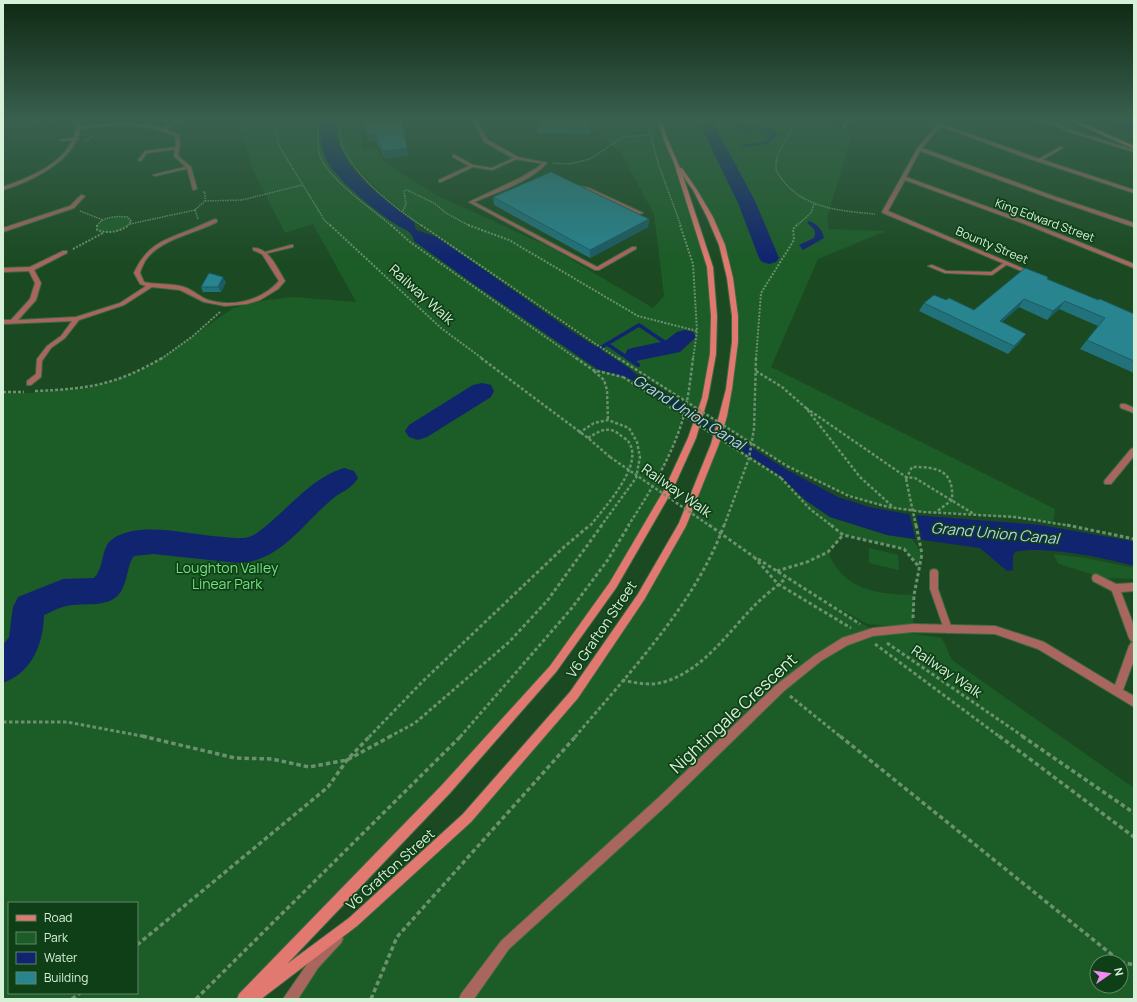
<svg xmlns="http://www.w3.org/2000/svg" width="1137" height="1002" viewBox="0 0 1137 1002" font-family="Manrope,sans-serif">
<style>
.green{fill:#1c5c27;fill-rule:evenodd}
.water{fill:#102470}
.pier{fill:#1b4a22}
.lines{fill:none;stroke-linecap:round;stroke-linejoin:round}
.stream-far1{stroke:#102470;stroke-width:3.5}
.stream{stroke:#102470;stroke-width:4}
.river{fill:#102470;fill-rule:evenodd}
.lane-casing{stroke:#3d6843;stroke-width:2}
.street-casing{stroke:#3d6843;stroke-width:2}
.secondary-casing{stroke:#3d6843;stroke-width:2}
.path-far4{stroke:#6b916f;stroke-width:1.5;stroke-dasharray:1.5 1;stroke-linecap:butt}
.path-far3{stroke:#6b916f;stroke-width:2;stroke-dasharray:2 1.5;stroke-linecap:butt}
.path-far2{stroke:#6b916f;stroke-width:2.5;stroke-dasharray:3 2;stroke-linecap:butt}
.path-far1{stroke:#6b916f;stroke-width:3;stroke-dasharray:3.5 2.5;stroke-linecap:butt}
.path{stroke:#6b916f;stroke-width:3.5;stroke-dasharray:4.5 3;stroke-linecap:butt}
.lane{fill:#a8665f;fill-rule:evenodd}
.street{fill:#a8665f;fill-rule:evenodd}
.secondary{fill:#e27970;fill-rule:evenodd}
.path-bridge-far2{stroke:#6b916f;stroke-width:2;stroke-dasharray:2 1.5;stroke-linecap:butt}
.path-bridge-far1{stroke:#6b916f;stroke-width:2.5;stroke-dasharray:3 2;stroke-linecap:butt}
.path-bridge{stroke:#6b916f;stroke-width:3;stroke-dasharray:3.5 2.5;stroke-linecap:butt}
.wall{fill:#22727b}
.shaded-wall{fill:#1c5c64}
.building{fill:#28848f;stroke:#1c5c64}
.labels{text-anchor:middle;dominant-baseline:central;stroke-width:3.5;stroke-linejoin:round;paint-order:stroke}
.far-street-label{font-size:12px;fill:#d7f1d8;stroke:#0f3f17}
.street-label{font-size:14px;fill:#d7f1d8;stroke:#0f3f17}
.park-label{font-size:14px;fill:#76e082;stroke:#0f3f17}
.water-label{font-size:15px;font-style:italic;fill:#bbcefb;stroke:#0f3f17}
.near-street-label{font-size:17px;fill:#d7f1d8;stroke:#0f3f17}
</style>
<rect width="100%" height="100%" fill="#1b4a22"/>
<path class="green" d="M238,120H317C321,138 321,154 332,169C347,188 377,212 397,225C405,230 412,230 414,241L475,285L597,369L623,377L681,414L680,428L657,482L668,491L658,509L553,669L244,999H3V393H30L89,388L120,379L149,367L233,308L267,300L293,297L356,302L313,224L285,233L253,170ZM9,903H137V993H9Z
M338,120H358L363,149L376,147L385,163L438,196L552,248L653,308L664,296L654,214L622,155L593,127L594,120H810L809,122L853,132L827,218L829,229L886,231L818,259L771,367L1055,509L1053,523C1017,518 982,515 947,513C937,512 926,514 916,512C842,504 777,460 716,421L729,389L735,316L722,245L695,190L677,166L697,215L710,267L713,354L702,416L687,403L635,371L500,279L455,251L442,239L411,220L403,211L383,195L348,157L341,142Z
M119,216L128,217L131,221L130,224C122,232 107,235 97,230V225C103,219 111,217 119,216Z
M715,436L781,478L794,493L798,494L830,517L887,535L912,539L922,554L919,567L904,549L844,535L828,552C844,591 876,594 914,595L913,628L867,624L804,589L868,627L942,638L952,660L1134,788V999H290L314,964L467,818L574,695L683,524ZM1097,962H1121V986H1097Z
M869,548L898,555L899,570L869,563Z
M1053,554L1086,558L1134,568V579L1104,578L1059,564Z"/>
<path class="water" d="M317,120H336C336,129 336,137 339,145C350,175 389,203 414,222L416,230L437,237L571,331L629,368L634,373L787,470L838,497L869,507L913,515L1041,525L1131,541L1134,542V566C1106,558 1042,545 1015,552L1013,556V570L1007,571L980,548L887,535L830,517L805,500L781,476L629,378L597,369L475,285L414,241C412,230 404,230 397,225C377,212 347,188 332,169C321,154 321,138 317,120Z
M721,120C731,120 736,124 745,126C756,128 767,125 776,132L777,136L767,144L741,147L743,145L766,142L769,137C769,124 747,132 739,129C733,128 727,123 721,120Z
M809,221C817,224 822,229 824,238L803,250L799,245L814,238C817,230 813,228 807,223Z"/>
<path class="pier" d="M909,512L916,513L922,542L916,541Z"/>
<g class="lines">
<path class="stream-far1" d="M607,344L629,359
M595,351L639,325L672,347"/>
<path class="stream" d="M628,358L638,365"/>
<path class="river" d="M698,120H712L756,203L779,258L776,262L769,264L762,262L759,258L738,203Z
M1112,120H1130L1134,123V133L1129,132Z
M685,330L693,332L696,337L680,352L636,361L628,359L625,354L628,349L665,341L677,332Z
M482,383L491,385L494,391L491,397L427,437L418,440L409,437L405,431L409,425L473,385Z
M344,468L354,471L358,478C351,490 339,492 330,501C302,525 279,562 238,563L153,554L134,556C127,564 128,582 120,593C108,609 84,602 67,606C59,607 52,612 44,615C43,645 32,672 3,683V645L9,637L13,607L18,597L63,579L94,578C105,568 100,546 114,538C143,520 192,536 225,537C232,538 242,539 249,537C258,534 267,525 274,519C296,500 315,477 344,468Z"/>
<g class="lane-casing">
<path id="lane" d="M77,137L79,138L78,139L62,141L60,140Z
M177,147L179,148L178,149L147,153L141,161L138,160L145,151Z
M1060,147L1063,148L1040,161L1037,160Z
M453,155H455L473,165L492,168L516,157L519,158L492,170L473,167L441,182H439V180L469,166L453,157Z
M544,162L547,163C530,182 497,192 474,202L597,267L632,247H636V249L599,270H595L469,202L520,178L538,167Z
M189,166L191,167L190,168L155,176L153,175Z
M575,185L589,188L643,213L639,214L587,190L575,187Z
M291,245H293V247L264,254L262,253Z
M1005,262L1009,263L992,275L945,273L928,266L932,265L946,271L991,272Z
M1121,404H1125L1134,408V413L1121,408L1120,406Z
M934,569L937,570L938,572V589L952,629L951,632L948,633L945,632L944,629L930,589V572L931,570Z"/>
</g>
<g class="street-casing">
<path id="street" d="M77,120H81L80,127C100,124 120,122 140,124C145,124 159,128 162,128C168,127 172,120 182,120L166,129L179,135L180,143L178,156L191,167L197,189L193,190L187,168L174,156L176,143L175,136C144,122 112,124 80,129C75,161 30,182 3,190V187C29,178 67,163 75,133C76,129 76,124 77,120Z
M472,120H476L488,140L518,157L547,163L545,164L515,159L484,142Z
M846,120H850L844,128H842Z
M941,120H945L942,124L1031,156L1134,190V193L1027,158L940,126L922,148L1056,197L1134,223V227L1052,199L920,151L906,177L1029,222L1134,264V268L1025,224L905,180L888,211L1036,274L1031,275L883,213L882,212L917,149Z
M1035,120L1050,122L1069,120L1058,123L1071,130L1134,150V152L1069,132L1053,124H1050Z
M81,195L85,196L74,208L3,232V228L70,206Z
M215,219L217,220V222C194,234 160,239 145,261C143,265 141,269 140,273L144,282C157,285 171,283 184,287C193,290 200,297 208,300C232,308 263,300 279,281L262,254L253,250V248C269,247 278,270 285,281L278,289L260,300L247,304L225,306L204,302L180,290L152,287L124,305L79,320L65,338L51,348L42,361L41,377L31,385H27V381L36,374L37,359L47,346L61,336L72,321L3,324V320H11L30,299L35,283L29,271L3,272V268L30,267L63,251H67V253L34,270L41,283L36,300L18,320L76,317L120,303L146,286L140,284L134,273C147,244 164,240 192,229C200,226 207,222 215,219Z
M1134,448V456L1111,484H1105L1104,482L1105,480L1131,449Z
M1096,574L1116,584L1134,583V591L1121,592L1134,626V660L1123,690L1134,696V707L1038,649L995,634L913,632L873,636L848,645L821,661L784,691L667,805L509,949L474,999H459L461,994L501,941L659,797L776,685L815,655L842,638L873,628L913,624L995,626L1044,642L1115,685L1129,646L1131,643L1133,642L1131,641L1129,638L1112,591L1093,581L1092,578L1093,575Z
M337,933L341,935L343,939L341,943L318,968L298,999H283L310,960L333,935Z"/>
</g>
<g class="secondary-casing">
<path id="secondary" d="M658,120H662L667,138L680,168H682L697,190L713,217L725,245L733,278L738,316V342L732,389L727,416L719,444L686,526L644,600L578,698L471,822L357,926L261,999H237L239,994L442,785L550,666L610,582L664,490L688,438L702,398L710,354L711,316L707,267L674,163L663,138ZM683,176L693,190L707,217L719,245L727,278L732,316V342L726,389L719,416L711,444L679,523L638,594L570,692L463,814L349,918L287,964L450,793L556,672L616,588L672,491L696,438L708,398L716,354L717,316L713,267Z
M1069,120H1075L1134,146V149Z"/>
</g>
<path class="path-far4" d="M273,120L279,146L325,221L331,226
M315,120C321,130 316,144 320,156C327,178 373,210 392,226
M338,120C339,130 340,141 344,150C361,182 394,207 422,226
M647,120L658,163L681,226
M785,120L791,131C785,141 775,155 776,167C776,173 781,178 785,183C807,209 843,211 875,214
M3,127L57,120
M85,142L94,135
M553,163L570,164L590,159L623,137L649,135
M205,201L242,200L302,185
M80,211L103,220
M403,211L406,204L404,191L407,190L434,203L446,213L470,226
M198,219L195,210L205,201V192H203
M130,224L195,210
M97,226C103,216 117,216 128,217L131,221L127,226
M796,226L811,213L814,204"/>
<path class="path-far3" d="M97,225V230C108,234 119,232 129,225
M330,225L441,328L483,359
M391,225L410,242L577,359
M421,225L594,343
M468,225L509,240L638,316L697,331
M680,225L693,264L697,331L693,359
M73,249L103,233
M161,359L193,336L220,312
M756,359L761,293L794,240L793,229L797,225"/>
<path class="path-far2" d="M481,358L588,438L610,457
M576,358L593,370L623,377
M594,371L604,380L607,390L608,420
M756,371L782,387L806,408L860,477L893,507
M35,391C88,389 116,385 162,358
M3,392H24
M806,408L906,477L915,478L974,514
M579,433L594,423L608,420L629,428L637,442L640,457L636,478L601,526
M588,438C598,432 607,425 619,434C621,436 626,439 628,441C646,464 603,509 590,526
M787,466L849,496L888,507L924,512L1015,517L1072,526
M781,478L810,509L832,526
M906,479L912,467C938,467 954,470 952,500L936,512
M628,526C648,495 668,463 680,428C688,405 690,382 693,358
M724,526L749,458L754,429L756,358"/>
<path class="path-far1" d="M831,525L843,535L904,549L919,567
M1067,525L1134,539
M754,557L778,584L851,628
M758,559L860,624
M777,571L807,562L828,552L843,535
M913,618L914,595L922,554
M887,643L1024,737
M875,644L1000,737
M622,680C636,683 650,686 664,682C704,670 728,632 756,604C765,595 776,587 786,578
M790,696L841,737
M3,722H67L147,737
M369,737L422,682L564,547L590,525
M389,737L415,723L509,642L547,601L602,525
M460,737L571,609L607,561L629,525
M575,737C628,674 696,603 724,525"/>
<path class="path" d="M142,736L235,758L272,759L309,767L347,760L391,736
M840,736L1121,962L1134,965
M999,736L1134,837
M1022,736L1134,813
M137,945L328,787L347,760L370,736
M72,999L80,993
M196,999L461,736
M371,999L397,937L576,736"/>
<use href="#lane" class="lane"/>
<use href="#street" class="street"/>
<use href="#secondary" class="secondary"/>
<path class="path-bridge-far2" d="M594,343L619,359"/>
<path class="path-bridge-far1" d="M618,358L787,466
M623,377L781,478
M610,457L710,526
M906,479L916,526"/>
<path class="path-bridge" d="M709,525L754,557
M916,525L922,554"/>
</g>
<path class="wall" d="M365,120L408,155L385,159L376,141H369L367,134Z
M539,120H592L589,135L538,133L537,126Z
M493,197L649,219L648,227L590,258L494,205Z
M1048,277L1047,279L1098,300L1134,314V373L1080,349L1098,326L1059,309L1047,320L1019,307L1002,322L1020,342L1008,354L919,311L924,303L946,300L974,310Z
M226,282L221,292H203L201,287Z"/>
<path class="shaded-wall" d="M591,120H592L589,135V128Z
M375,133L376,141H369L367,134Z
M407,148L408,155L385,159L383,151Z
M649,219L648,227L590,258V250Z
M223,277L226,282L221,292L218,287Z
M1024,299L1019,307L994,329L1000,321Z
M1065,301L1059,309L1047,320L1053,311Z
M1026,334L1020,342L1008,354L1014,346Z"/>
<path class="building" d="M365,120H401L407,148L383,151L375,133L367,134Z
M539,120H591L589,128L537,126Z
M551,172L649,219L590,250L493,197Z
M1025,268L1048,277L1047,279L1098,300L1100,299L1134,314V361L1087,340L1105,318L1065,301L1053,311L1024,299L1000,321L1026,334L1014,346L924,303L934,295L946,300L949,298L974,310Z
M209,273L223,277L218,287H201Z"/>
<linearGradient id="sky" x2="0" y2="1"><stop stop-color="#0f2913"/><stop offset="0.46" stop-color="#39604f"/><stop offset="1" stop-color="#39604f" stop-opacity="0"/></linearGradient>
<rect width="1137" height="261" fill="url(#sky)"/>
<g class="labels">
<g class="far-street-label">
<text transform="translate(1045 220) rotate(20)">King Edward Street</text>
<text transform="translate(992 245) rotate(23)">Bounty Street</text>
</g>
<g class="street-label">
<text transform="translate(422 294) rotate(42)">Railway Walk</text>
<text transform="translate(677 490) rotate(35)">Railway Walk</text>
<text transform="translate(601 629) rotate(-56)">V6 Grafton Street</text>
<text transform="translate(947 671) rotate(34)">Railway Walk</text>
<text transform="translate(390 869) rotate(-42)">V6 Grafton Street</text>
</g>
<g class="park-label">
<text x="227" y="567">Loughton Valley<tspan x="227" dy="16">Linear Park</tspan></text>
</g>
<g class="water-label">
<text transform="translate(689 412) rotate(32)">Grand Union Canal</text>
<text transform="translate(995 533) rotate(5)">Grand Union Canal</text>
</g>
<g class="near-street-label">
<text transform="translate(733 713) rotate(-43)">Nightingale Crescent</text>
</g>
</g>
<rect width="1137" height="1002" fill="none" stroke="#d7f1d8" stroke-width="8"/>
<rect x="8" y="902" width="130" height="92" fill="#0f3f17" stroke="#5f8664"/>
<rect x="16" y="915" width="20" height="6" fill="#e27970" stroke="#5f8664"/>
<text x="44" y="922" font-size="12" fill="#d7f1d8">Road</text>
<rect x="16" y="932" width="20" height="12" fill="#1c5c27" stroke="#5f8664"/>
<text x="44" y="942" font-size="12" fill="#d7f1d8">Park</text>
<rect x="16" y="952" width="20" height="12" fill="#102470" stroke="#5f8664"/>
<text x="44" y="962" font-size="12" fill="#d7f1d8">Water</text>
<rect x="16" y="972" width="20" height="12" fill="#28848f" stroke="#5f8664"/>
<text x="44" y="982" font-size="12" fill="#d7f1d8">Building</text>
<g transform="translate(1109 974) rotate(77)"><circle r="19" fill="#0f3f17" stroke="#5f8664"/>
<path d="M0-3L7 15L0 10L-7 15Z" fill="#f18af4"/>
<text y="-6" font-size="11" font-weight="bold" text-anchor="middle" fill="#d7f1d8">N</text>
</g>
</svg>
